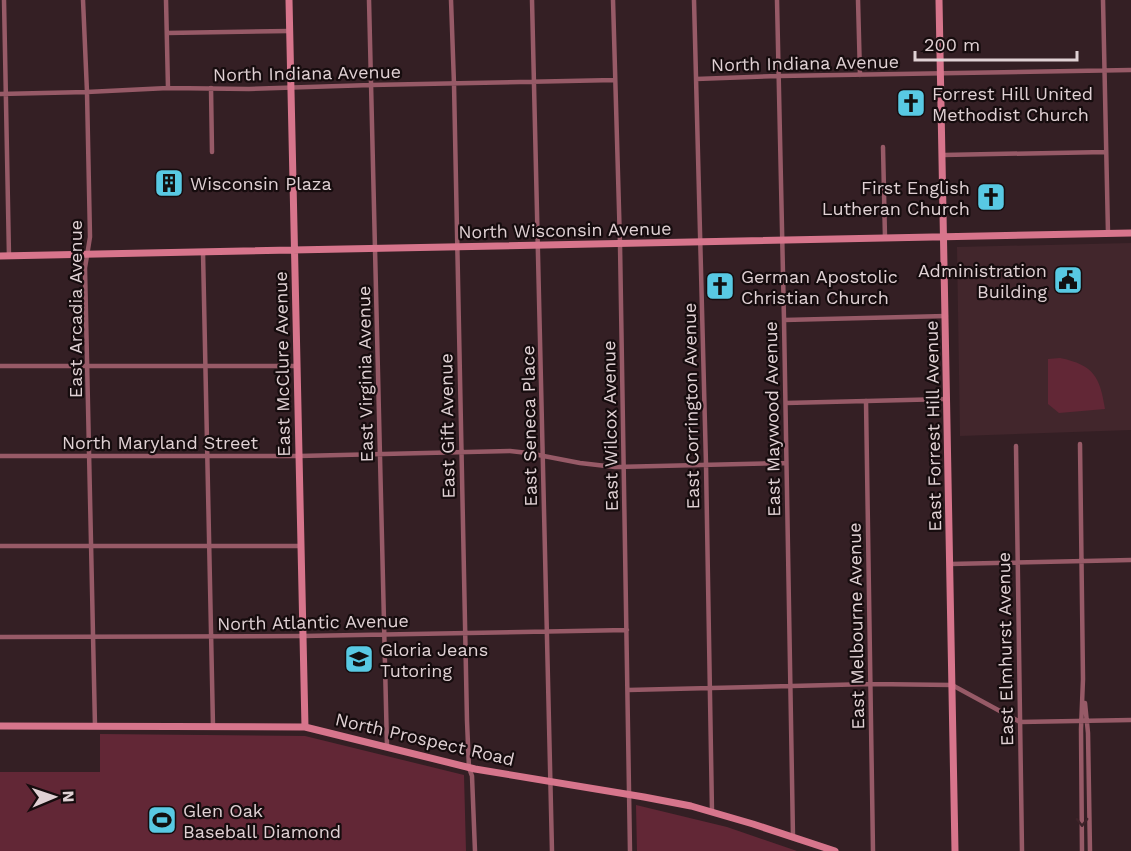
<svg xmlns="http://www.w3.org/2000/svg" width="1131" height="851" viewBox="0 0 1131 851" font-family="'Work Sans',sans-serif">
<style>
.built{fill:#42262c}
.green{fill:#622736}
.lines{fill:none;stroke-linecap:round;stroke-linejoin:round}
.street{stroke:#975a67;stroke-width:4.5}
.secondary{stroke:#d7758c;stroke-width:7}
.oneway{stroke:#3d2329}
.labels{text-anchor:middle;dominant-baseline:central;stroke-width:4.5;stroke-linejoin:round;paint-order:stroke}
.street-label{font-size:18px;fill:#e0d1d4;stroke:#160c0e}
.poi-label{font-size:18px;fill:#e0d1d4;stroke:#160c0e;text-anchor:start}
</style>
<rect width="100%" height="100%" fill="#341f24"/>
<path class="built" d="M1131,243V430L960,436L957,247Z"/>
<path class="green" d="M1060,358C1094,365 1100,377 1105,409L1059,413L1048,404V359Z
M100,734L305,736L464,775L466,851H0V772H100Z
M636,805L727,827L797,851H637Z"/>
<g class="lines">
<path class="street" d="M4,0L9,256
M83,0L87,92L90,237L85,268L95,726
M166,0L168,88
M369,0L387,747
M451,0L454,84L467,721L469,768L472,776L475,851
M532,0L552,851
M613,0L620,244L630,851
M694,0L706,464L712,812
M777,0L784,320L793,837
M858,0L860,75
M1103,0L1108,233
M167,33L289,31
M696,79L779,76L1131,70
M211,88L212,152
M0,94L87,92L168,88L249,89L371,85L615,80
M883,147L885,238
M943,155L1106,152
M203,252L213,726
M784,320L946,316
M0,366H297
M866,401L873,851
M786,403L947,399
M1080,444L1083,679L1081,729L1082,851
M1016,446L1022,851
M0,456H299L510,451L528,453L580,463L615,467L786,463
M0,546H301
M950,564L1131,560
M0,637L303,636L627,630
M628,690L871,684L952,685L1020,722L1131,720
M1085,703L1088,733L1090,851"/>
<path class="secondary" d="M289,0L305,727
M939,0L955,851
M0,256L1131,233
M0,726L305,727L475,769L644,797L691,806L753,824L835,851"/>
</g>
<defs><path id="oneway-chevron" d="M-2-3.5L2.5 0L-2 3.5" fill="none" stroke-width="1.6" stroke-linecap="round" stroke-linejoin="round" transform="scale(1.5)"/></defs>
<use class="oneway" href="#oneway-chevron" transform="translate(1082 822) rotate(89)"/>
<defs>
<g id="church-square" transform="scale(1.5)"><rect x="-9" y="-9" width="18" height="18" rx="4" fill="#58c9e3" stroke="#160c0e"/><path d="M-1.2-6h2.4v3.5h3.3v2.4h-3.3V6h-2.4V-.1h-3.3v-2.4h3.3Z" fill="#111"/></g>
<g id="building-square" transform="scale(1.5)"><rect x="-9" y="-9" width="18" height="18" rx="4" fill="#58c9e3" stroke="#160c0e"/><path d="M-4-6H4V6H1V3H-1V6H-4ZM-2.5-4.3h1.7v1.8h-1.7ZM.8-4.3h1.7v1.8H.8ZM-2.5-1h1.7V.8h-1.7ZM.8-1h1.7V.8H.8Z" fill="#111"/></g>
<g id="civic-square" transform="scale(1.5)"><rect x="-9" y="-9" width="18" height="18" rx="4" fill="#58c9e3" stroke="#160c0e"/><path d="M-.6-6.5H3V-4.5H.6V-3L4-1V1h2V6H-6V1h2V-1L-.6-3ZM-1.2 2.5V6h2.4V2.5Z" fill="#111"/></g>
<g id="school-square" transform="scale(1.5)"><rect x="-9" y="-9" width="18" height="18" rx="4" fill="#58c9e3" stroke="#160c0e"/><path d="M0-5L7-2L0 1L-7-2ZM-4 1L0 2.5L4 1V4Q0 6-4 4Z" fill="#111"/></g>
<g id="stadium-square" transform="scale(1.5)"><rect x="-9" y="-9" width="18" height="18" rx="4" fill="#58c9e3" stroke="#160c0e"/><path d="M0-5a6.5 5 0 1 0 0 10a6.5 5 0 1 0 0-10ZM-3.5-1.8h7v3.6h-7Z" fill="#111"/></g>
</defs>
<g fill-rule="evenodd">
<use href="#church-square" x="911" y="103"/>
<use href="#building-square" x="169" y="183"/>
<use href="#church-square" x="991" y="197"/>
<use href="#civic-square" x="1068" y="280"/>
<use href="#church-square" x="720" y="286"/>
<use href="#school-square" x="359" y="659"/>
<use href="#stadium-square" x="162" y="820"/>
</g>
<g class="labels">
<g class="street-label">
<text transform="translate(805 63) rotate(-1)">North Indiana Avenue</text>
<text transform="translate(307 73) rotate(-1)">North Indiana Avenue</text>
<text transform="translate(565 230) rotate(-1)">North Wisconsin Avenue</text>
<text transform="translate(75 309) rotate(-90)">East Arcadia Avenue</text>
<text transform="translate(282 364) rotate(-91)">East McClure Avenue</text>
<text transform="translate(365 374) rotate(-91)">East Virginia Avenue</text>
<text transform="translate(691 406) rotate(-91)">East Corrington Avenue</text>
<text transform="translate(772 419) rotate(-91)">East Maywood Avenue</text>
<text transform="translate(447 426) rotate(-91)">East Gift Avenue</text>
<text transform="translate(529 426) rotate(-91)">East Seneca Place</text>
<text transform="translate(610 426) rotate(-91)">East Wilcox Avenue</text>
<text transform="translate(933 426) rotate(-91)">East Forrest Hill Avenue</text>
<text x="160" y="442">North Maryland Street</text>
<text transform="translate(313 622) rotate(-1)">North Atlantic Avenue</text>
<text transform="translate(856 626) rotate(-91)">East Melbourne Avenue</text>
<text transform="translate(1005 649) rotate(-91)">East Elmhurst Avenue</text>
<text transform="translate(425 739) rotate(13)">North Prospect Road</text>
</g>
<g class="poi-label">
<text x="932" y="93">Forrest Hill United<tspan x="932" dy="21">Methodist Church</tspan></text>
<text x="190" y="183">Wisconsin Plaza</text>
<text x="970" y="187" text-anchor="end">First English<tspan x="970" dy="21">Lutheran Church</tspan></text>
<text x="1047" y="270" text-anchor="end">Administration<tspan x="1047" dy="21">Building</tspan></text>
<text x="741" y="276">German Apostolic<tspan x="741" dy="21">Christian Church</tspan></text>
<text x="380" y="649">Gloria Jeans<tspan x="380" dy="21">Tutoring</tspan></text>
<text x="183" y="810">Glen Oak<tspan x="183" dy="21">Baseball Diamond</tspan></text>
</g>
</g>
<g transform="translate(54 797) rotate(88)" stroke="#160c0e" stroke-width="4.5" paint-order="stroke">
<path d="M0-4.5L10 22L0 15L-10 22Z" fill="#e0d1d4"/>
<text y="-9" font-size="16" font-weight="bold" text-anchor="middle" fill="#e0d1d4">N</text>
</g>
<path d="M915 51v9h162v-9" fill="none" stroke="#e0d1d4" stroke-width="3"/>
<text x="924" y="51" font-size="18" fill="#e0d1d4" stroke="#160c0e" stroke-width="4.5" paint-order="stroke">200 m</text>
</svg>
